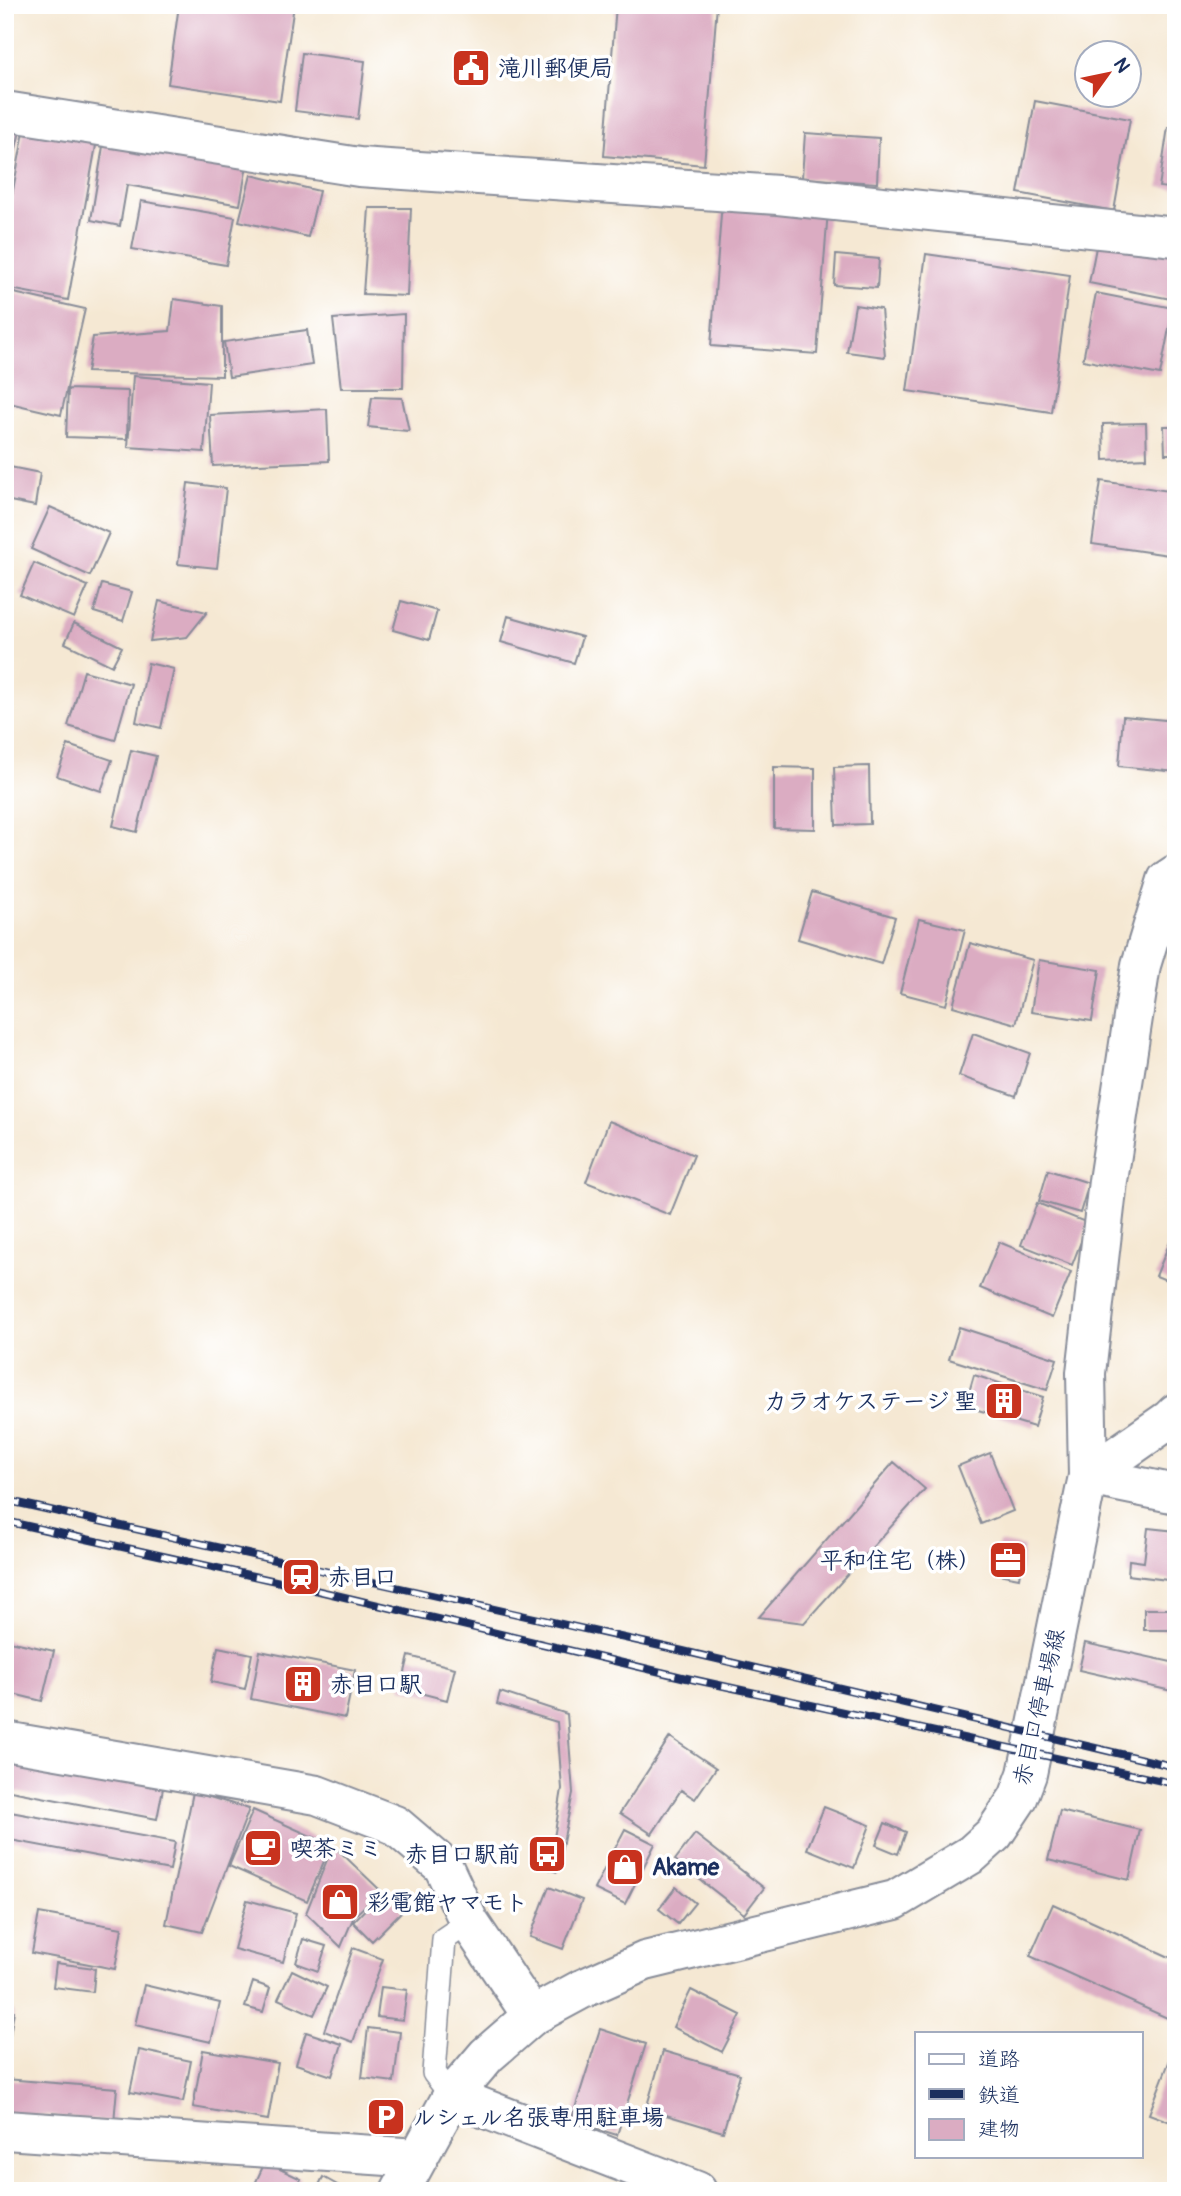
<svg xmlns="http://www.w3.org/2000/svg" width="1181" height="2196" viewBox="0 0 1181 2196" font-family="Pangolin,'Klee One',sans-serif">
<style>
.building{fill:#dbacc2}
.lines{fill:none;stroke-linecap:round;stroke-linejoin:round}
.lane-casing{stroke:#888c98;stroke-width:26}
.street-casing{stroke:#888c98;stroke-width:42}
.secondary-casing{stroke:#888c98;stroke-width:42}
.lane{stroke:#fff;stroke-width:23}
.street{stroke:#fff;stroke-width:38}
.secondary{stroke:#fff;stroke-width:38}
.rail-casing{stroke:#1b2f5e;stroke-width:8}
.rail{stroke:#fff;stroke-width:5;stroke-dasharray:16;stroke-linecap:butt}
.labels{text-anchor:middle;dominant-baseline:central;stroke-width:7;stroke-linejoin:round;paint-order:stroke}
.poi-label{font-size:23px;font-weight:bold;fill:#1b2f5e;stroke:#fff;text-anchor:start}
.street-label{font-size:23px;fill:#1b2f5e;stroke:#fff}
</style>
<rect width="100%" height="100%" fill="#fff"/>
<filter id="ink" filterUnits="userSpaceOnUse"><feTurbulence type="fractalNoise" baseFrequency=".0143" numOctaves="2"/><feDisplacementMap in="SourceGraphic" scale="14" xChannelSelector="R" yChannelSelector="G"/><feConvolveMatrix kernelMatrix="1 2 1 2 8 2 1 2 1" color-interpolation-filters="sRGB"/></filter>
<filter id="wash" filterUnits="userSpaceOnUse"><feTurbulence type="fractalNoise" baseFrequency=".00686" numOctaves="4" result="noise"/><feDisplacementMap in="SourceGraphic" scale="28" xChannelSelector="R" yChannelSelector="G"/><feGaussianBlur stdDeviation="1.57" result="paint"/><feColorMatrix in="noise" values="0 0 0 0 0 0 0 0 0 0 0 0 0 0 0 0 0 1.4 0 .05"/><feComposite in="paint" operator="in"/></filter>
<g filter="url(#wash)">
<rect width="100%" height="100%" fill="#f5e8d3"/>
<g id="blocks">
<path class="building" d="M179,5H294L280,101L168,84Z
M616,5H717L704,165L604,156Z
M302,53L365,61L358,119L295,111Z
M1035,101L1130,119L1114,211L1018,193Z
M25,126L97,140L68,300L5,288V233Z
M1168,127L1176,128V189L1159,187Z
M5,128L20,131L6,192H5Z
M805,133L879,138L877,183L802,178Z
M104,140L247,165L240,205L127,185L120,226L91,220Z
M251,175L319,191L308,237L239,221Z
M141,201L235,217L226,265L132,249Z
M722,201L828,210L817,354L711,346Z
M369,208H411L407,296L363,294Z
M1099,232L1176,247V300L1089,283Z
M926,254L1070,275L1051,412L907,391Z
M836,255L879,259L877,288L834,285Z
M5,291L85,309L61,415L5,402Z
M1096,293L1173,308L1160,375L1083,360Z
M174,299L222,306V376L87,372L93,337L170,331Z
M855,305L881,309L885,357L847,352Z
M404,314L403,388H341L333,319Z
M307,330L312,365L229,377L224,342Z
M133,376L209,382L204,452L128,447Z
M68,389L128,391L127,439L66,437Z
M372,397L402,398L409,431L368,427Z
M327,409L329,461L213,466L210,415Z
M1146,423L1147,458L1104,460L1103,424Z
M1164,426H1176V454H1165Z
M10,467L40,473L35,506L5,500Z
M1101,481L1176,492V556L1092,544Z
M188,483L226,488L217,568L178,564Z
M50,507L109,533L90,576L31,549Z
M34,563L88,586L74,618L20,595Z
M102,584L132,592L123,621L94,612Z
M159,601L207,612L187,637L150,641Z
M401,601L437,611L429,640L393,630Z
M508,616L582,637L574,663L501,642Z
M74,623L122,647L112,666L65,643Z
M148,663L174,669L161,728L136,722Z
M84,671L131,684L115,740L68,726Z
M1123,716L1176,721V772L1119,766Z
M68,745L112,760L101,791L57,776Z
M131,750L156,756L137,832L113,826Z
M869,766L870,824L836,825L834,767Z
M774,767L815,768V829L774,828Z
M812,892L895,917L881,964L798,939Z
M919,919L965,930L946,1005L900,993Z
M970,943L1033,960L1016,1024L953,1006Z
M1039,960L1100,970L1092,1021L1031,1012Z
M973,1033L1030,1053L1016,1096L959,1076Z
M609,1121L694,1155L670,1215L586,1182Z
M1048,1170L1089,1183L1080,1213L1039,1201Z
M1037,1203L1088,1223L1072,1265L1021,1245Z
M1176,1227V1284L1156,1276Z
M999,1242L1071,1272L1052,1318L980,1288Z
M959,1327L1057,1359L1047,1390L949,1359Z
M974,1375L1043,1397L1034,1427L965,1406Z
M990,1453L1013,1511L981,1524L958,1466Z
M894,1462L925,1489L804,1623L759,1617Z
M1148,1528L1176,1531V1581L1128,1575L1129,1560L1144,1562Z
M999,1542L1024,1547L1019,1578L993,1573Z
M1144,1609H1176V1630H1144Z
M5,1640L54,1651L42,1701L5,1692Z
M1085,1643L1176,1663V1692L1079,1670Z
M218,1647L252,1654L245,1689L211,1682Z
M260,1651L355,1670L345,1718L251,1699Z
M409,1656L455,1668L447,1700L401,1688Z
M500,1692L567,1714L573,1793L557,1872L549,1869L562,1789L557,1722L497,1704Z
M670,1737L716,1768L695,1799L681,1790L652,1834L620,1813Z
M5,1754L164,1783L157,1819L5,1790Z
M193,1792L249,1809L202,1932L166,1924Z
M824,1807L870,1825L854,1868L807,1849Z
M253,1810L331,1845L307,1901L229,1866Z
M5,1811L175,1842L170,1870L5,1839Z
M1060,1811L1140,1830L1129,1880L1048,1860Z
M885,1823L906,1832L898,1854L876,1845Z
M625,1829L655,1844L625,1904L594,1889Z
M695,1834L764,1888L744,1914L675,1860Z
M333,1845L381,1891L354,1916L341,1947L306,1913Z
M549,1887L582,1900L563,1949L530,1937Z
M676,1887L695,1903L678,1924L659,1909Z
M382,1892L402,1911L372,1941L353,1922Z
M247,1900L296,1913L283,1962L234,1949Z
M1053,1904L1176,1960V2022L1030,1956Z
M39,1913L122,1928L115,1969L32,1953Z
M303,1939L326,1946L318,1971L296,1963Z
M353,1948L383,1959L353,2042L324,2031Z
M56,1963L95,1968L93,1992L53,1987Z
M292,1970L327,1987L314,2015L278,1999Z
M253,1982L270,1988L263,2012L245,2007Z
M144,1985L220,2003L211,2042L135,2025Z
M381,1987L407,1990L403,2020L377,2017Z
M691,1990L741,2015L722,2052L673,2027Z
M5,2009L14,2011L9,2041L5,2040Z
M368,2028L400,2032L394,2082L362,2078Z
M600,2029L646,2044L617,2135L571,2121Z
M306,2032L342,2044L332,2076L296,2064Z
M1176,2044V2124L1149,2114Z
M139,2050L191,2061L183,2102L130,2092Z
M203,2050L278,2063L268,2120L193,2107Z
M663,2051L740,2074L723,2132L646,2109Z
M5,2079L117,2088L114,2122L5,2112Z
M265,2162L301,2179L295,2191H264L254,2186Z
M323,2177L348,2191H316Z"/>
</g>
</g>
<g filter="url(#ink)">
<use href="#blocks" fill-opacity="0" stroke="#888c98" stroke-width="2"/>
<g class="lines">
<g class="lane-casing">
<path id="lane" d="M452,2096L434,2073L444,1939L469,1922"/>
</g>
<g class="street-casing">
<path id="street" d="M5,111L359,167L778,195L1176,237
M1176,874L1167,880L1141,965L1108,1181L1086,1373L1088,1476L1176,1494
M5,1741L317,1795L395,1825L443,1866L469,1922L532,2016
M452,2096L697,2191
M5,2130L417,2158"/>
</g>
<g class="secondary-casing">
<path id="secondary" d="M400,2191L452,2096L487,2055L532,2016L582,1989L645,1961L895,1900L972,1854L994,1834L1018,1798L1027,1774L1088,1476L1170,1419L1176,1413"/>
</g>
<use href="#lane" class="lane"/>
<use href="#street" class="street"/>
<use href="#secondary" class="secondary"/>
<g class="rail-casing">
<path id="rail" d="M5,1500L683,1651L1176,1767
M5,1521L298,1586L682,1677L1176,1784"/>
</g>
<use href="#rail" class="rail"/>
</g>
</g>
<defs>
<g id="civic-square" transform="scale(2.0125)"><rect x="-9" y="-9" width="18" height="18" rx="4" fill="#c8321e" stroke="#fff"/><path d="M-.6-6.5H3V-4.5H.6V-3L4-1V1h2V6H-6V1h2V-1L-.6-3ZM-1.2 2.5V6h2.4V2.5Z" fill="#fff"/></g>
<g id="building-square" transform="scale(2.0125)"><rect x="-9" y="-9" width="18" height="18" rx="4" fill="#c8321e" stroke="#fff"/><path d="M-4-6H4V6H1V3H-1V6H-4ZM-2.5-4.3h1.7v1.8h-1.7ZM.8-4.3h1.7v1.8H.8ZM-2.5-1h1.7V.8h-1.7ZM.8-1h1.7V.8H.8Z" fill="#fff"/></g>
<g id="office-square" transform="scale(2.0125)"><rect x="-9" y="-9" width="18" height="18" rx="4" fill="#c8321e" stroke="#fff"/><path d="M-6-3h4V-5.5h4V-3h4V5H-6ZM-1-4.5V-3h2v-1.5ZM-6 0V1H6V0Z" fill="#fff"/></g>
<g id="station-square" transform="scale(2.0125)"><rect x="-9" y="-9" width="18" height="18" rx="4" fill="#c8321e" stroke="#fff"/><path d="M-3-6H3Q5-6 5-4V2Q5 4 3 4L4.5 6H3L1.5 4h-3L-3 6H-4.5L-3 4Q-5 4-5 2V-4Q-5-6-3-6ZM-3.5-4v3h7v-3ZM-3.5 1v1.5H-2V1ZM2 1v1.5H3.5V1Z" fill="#fff"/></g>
<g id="cafe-square" transform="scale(2.0125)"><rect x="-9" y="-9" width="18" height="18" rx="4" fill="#c8321e" stroke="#fff"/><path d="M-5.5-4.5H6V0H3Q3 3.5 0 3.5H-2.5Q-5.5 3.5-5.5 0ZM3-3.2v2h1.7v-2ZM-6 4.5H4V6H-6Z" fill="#fff"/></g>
<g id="bus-square" transform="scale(2.0125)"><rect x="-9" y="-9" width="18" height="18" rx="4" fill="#c8321e" stroke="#fff"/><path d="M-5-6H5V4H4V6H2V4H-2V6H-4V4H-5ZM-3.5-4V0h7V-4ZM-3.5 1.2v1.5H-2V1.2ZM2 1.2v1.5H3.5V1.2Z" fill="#fff"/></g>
<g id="shop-square" transform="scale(2.0125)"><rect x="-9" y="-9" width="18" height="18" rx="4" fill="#c8321e" stroke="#fff"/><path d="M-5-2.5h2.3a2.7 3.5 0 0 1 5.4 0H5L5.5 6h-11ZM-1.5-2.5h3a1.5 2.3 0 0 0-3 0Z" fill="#fff"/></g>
<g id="parking-square" transform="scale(2.0125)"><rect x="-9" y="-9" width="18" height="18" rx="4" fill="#c8321e" stroke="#fff"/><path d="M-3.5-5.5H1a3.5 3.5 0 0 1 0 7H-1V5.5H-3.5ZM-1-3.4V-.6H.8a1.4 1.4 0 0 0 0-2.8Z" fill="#fff"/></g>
</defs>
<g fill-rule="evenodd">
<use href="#civic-square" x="471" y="68"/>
<use href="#building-square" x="1004" y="1401"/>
<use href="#office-square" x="1008" y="1560"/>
<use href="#station-square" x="301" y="1577"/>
<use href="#building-square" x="303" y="1684"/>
<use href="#cafe-square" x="263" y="1848"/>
<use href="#bus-square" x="547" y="1854"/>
<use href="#shop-square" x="625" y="1867"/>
<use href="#shop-square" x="340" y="1902"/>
<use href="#parking-square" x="386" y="2117"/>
</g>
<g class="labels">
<g class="poi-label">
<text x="498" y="68">滝川郵便局</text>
<text x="977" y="1401" text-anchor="end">カラオケステージ 聖</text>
<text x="981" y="1560" text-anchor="end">平和住宅（株）</text>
<text x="328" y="1577">赤目口</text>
<text x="330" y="1684">赤目口駅</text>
<text x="290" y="1848">喫茶ミミ</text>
<text x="520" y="1854" text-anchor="end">赤目口駅前</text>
<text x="652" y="1867">Akame</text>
<text x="367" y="1902">彩電館ヤマモト</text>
<text x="413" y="2117">ルシェル名張専用駐車場</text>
</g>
<g class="street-label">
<text transform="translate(1039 1707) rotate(-77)">赤目口停車場線</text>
</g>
</g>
<rect width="1181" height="2196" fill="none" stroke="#fff" stroke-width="28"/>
<rect x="915" y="2032" width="228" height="126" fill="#ffffff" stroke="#a4acbf" stroke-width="2"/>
<rect x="929" y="2054" width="35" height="10" fill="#ffffff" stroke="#a4acbf" stroke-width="2"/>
<text x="978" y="2066" font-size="21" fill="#1b2f5e">道路</text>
<rect x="929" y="2089" width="35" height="10" fill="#1b2f5e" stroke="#a4acbf" stroke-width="2"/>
<text x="978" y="2102" font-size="21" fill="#1b2f5e">鉄道</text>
<rect x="929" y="2119" width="35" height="21" fill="#dbacc2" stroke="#a4acbf" stroke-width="2"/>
<text x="978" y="2136" font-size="21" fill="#1b2f5e">建物</text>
<g transform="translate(1108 74) rotate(57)"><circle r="33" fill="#ffffff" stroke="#a4acbf" stroke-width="2"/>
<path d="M0-5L12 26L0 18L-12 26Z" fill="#c8321e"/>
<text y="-10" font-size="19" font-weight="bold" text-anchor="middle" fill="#1b2f5e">N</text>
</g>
</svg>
